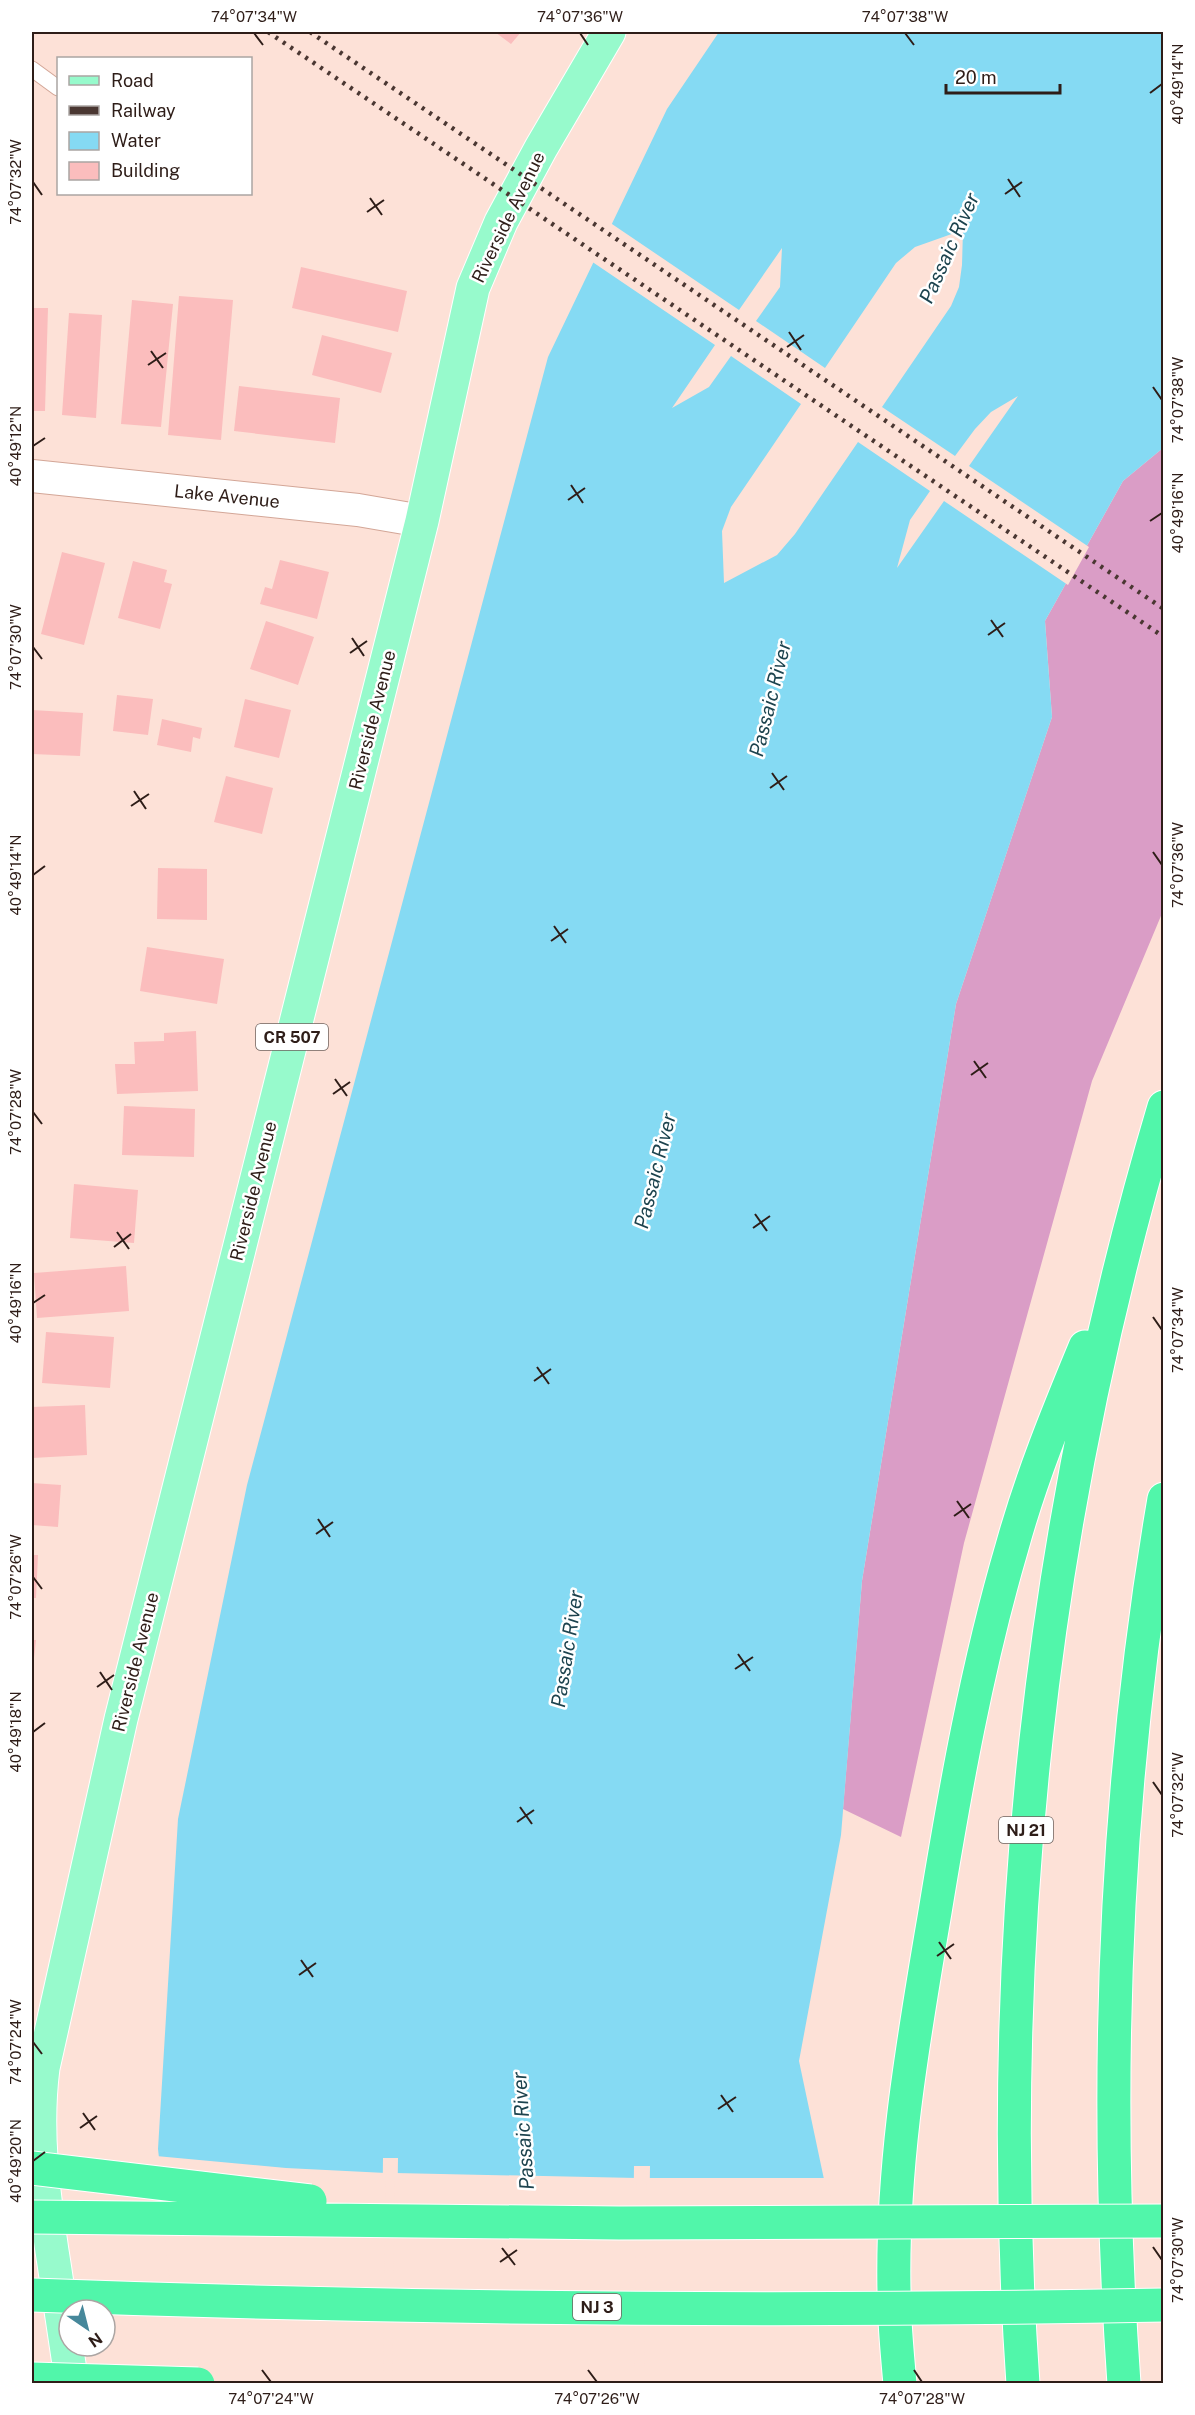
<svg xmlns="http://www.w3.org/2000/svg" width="1195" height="2415" viewBox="0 0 1195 2415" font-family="'Public Sans',sans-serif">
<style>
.forest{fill:#da9dc6}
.water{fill:#85daf3}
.pier{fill:#fde1d7}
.building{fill:#fbbdbd}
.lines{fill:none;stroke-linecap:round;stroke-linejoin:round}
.service-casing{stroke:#d3a697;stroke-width:17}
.minor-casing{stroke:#d3a697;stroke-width:34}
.primary-casing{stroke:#fff;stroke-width:35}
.motorway-casing{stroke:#fff;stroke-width:35}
.service{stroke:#fff;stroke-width:15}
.minor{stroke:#fff;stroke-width:32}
.primary{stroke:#97facc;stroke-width:33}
.motorway{stroke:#51f6aa;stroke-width:33}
.rail{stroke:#4a3732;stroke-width:4.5;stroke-dasharray:3 6;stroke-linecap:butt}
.motorway-bridge-casing{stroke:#fff;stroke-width:35;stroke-linecap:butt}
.motorway-bridge{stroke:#51f6aa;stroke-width:33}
.ticks{fill:none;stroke:#2e1d18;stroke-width:2}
.labels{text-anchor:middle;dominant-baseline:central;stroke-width:5;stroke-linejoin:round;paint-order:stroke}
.shield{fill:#fff;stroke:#6d615d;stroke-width:1.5}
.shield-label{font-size:16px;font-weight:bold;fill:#2e1d18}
.street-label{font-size:18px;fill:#2e1d18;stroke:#fff}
.water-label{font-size:20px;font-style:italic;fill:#1c434e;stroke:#fff}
.neatline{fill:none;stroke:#2e1d18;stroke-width:2}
.ticks-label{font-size:15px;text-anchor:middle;fill:#2e1d18}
</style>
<rect width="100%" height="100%" fill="#fde1d7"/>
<path class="forest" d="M1163,448V911L1092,1081L964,1543L901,1837L843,1809L862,1581L956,1004L1052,717L1045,621L1123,481Z"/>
<path class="water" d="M719,32H1163V448L1123,481L1045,621L1052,717L956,1004L862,1581L841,1835L799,2061L844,2274L647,2383L650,2166H634L631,2383H395L398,2158H383L380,2383L184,2384L158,2149L178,1819L247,1485L548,357L667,109Z"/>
<path class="pier" d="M609,222L739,310L782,248L780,287L756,321L825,368L896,263L915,247L963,230L962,265L959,287L951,306L882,407L955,456L975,429L991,412L1018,396L969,466L1089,547L1068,585L944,501L897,568L910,520L930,491L858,442L795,534L777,555L724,583L722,531L731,507L801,404L731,356L709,387L672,408L715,345L591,261Z
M156,2156L286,2168L386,2173L383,2384H181Z
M395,2173L637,2178L634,2384H392Z
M647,2178H827L847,2274L866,2384H644Z"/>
<path class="building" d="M495,32H521L511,44Z
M301,267L407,291L398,332L292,308Z
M179,296L233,300L221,440L168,435Z
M132,300L173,304L161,427L121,424Z
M32,308H48L45,411H32Z
M69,313L102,315L96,418L62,415Z
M322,335L392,353L381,393L312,375Z
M239,386L340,398L335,443L234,431Z
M62,552L105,563L84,645L41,634Z
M280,560L329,572L317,619L260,604L265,587L272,589Z
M133,561L167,570L164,582L172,584L160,629L118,618Z
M266,621L314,637L298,685L250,669Z
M117,695L153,699L148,735L113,731Z
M245,699L291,710L279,758L234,747Z
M32,710L83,713L80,756L32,754Z
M162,719L202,728L200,739L193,737L191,752L157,745Z
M226,776L273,788L262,834L214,822Z
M158,868L207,869V920L157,919Z
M147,947L224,959L217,1004L140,991Z
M196,1031L198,1091L117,1094L115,1064H135L134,1042L164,1041V1033Z
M124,1106L195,1109L194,1157L122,1155Z
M74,1184L138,1190L134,1243L70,1238Z
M126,1266L129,1311L37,1318L34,1273Z
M46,1332L114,1337L110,1388L42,1383Z
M85,1405L87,1455L32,1458V1407Z
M32,1483L61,1485L58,1527L32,1525Z
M32,1555H38L36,1598H32Z
M32,1640H36L33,1667H32Z"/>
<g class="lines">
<g class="service-casing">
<path id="service" d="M32,69L58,88"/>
</g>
<g class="minor-casing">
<path id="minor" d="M32,476L358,510L422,521"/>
</g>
<g class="primary-casing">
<path id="primary" d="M72,2384C65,2339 59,2295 52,2251C43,2190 35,2130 43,2068L121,1719L422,521L473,288L501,222L541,148L609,32"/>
</g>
<g class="motorway-casing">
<path id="motorway" d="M900,2384C898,2362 896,2341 895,2320C888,2183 912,2046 935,1912C955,1790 977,1666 1012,1547C1031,1478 1058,1412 1085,1347
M1023,2384C993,1953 1041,1520 1164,1107
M1124,2384C1103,2088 1114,1791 1164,1499"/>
</g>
<use href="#service" class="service"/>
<use href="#minor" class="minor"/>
<use href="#primary" class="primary"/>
<use href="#motorway" class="motorway"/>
<path class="rail" d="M268,32L1164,637
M310,32L1164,609"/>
<g class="motorway-bridge-casing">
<path id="motorway-bridge" d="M32,2168L310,2201
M32,2217L619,2223L1164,2221
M32,2295C408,2309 786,2312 1164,2305
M32,2379L198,2384"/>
</g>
<use href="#motorway-bridge" class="motorway-bridge"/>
</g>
<path class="ticks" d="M254,33L263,45M580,33L588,45M905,33L914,45M1150,93L1162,84M1008,179L1020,197M33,182L42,195M1005,194L1022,182M370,198L382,215M367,212L384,200M789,332L801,350M787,347L804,335M151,351L163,368M148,365L166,353M1153,387L1162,400M33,446L45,438M571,485L583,503M568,500L585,488M1150,521L1162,513M991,620L1003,637M988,635L1005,623M352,638L364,656M33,647L42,659M350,653L367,641M772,773L784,790M770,788L787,776M134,791L146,809M131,806L149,794M1153,852L1162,865M33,875L45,866M554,926L566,943M551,941L568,929M974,1061L986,1078M971,1075L988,1063M335,1079L347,1096M333,1094L350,1082M33,1112L42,1124M755,1214L767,1231M753,1228L770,1216M117,1232L129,1249M114,1247L131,1234M33,1303L45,1295M1153,1317L1162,1330M537,1367L549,1384M534,1381L551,1369M957,1501L969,1518M954,1516L971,1504M318,1519L330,1537M316,1534L333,1522M33,1577L42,1589M738,1654L750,1671M735,1669L753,1657M100,1672L112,1690M97,1687L114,1675M33,1732L45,1723M1153,1782L1162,1795M520,1807L532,1824M517,1822L534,1810M939,1942L951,1959M937,1956L954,1944M301,1960L313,1977M299,1975L316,1963M33,2042L42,2054M721,2095L733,2112M718,2109L736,2097M83,2113L95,2130M80,2128L97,2116M33,2161L45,2152M1153,2247L1162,2260M502,2248L515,2265M500,2262L517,2250M262,2370L271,2382M588,2370L597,2382M914,2370L922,2382"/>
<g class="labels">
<g class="shield">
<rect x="256" y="1024" width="72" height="26" rx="4.5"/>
<rect x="999" y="1817" width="54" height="26" rx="4.5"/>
<rect x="573" y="2294" width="48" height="26" rx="4.5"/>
</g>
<g class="shield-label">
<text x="292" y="1037">CR 507</text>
<text x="1026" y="1830">NJ 21</text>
<text x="597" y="2307">NJ 3</text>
</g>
<g class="street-label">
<text transform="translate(508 217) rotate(-64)">Riverside Avenue</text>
<text transform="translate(227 496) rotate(6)">Lake Avenue</text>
<text transform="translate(372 720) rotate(-76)">Riverside Avenue</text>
<text transform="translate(253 1191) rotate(-76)">Riverside Avenue</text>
<text transform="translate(135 1662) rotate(-76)">Riverside Avenue</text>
</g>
<g class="water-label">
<text transform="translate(949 248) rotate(-66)">Passaic River</text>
<text transform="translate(770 699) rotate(-76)">Passaic River</text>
<text transform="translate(655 1171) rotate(-76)">Passaic River</text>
<text transform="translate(567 1649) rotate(-81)">Passaic River</text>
<text transform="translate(523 2131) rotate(-94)">Passaic River</text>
</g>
</g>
<rect width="1195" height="2415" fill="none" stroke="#ffffff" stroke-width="66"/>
<rect x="57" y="57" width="195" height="138" fill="#ffffff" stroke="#aba5a3" stroke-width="1.5"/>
<rect x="69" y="76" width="30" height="9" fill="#97facc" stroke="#aba5a3" stroke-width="1.5"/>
<text x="111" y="87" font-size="18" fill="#2e1d18">Road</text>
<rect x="69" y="106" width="30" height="9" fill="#4a3732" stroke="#aba5a3" stroke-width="1.5"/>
<text x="111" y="117" font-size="18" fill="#2e1d18">Railway</text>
<rect x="69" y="132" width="30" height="18" fill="#85daf3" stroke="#aba5a3" stroke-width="1.5"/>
<text x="111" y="147" font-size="18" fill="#2e1d18">Water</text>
<rect x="69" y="162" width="30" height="18" fill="#fbbdbd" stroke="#aba5a3" stroke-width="1.5"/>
<text x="111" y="177" font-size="18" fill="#2e1d18">Building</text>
<g transform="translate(87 2328) rotate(145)"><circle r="28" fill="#ffffff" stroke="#aba5a3" stroke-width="1.5"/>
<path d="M0-4.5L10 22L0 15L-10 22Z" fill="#47889b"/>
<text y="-9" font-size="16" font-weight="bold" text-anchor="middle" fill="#2e1d18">N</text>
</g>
<path d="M946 84v9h114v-9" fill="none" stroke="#2e1d18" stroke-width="3"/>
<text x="955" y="84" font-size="18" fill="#2e1d18" stroke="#ffffff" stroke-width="4.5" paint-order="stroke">20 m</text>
<rect x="33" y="33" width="1129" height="2349" class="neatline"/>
<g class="ticks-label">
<text x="254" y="22">74°07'34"W</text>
<text x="580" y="22">74°07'36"W</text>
<text x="905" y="22">74°07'38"W</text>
<text transform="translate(1178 84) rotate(-90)" y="5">40°49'14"N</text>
<text transform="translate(16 182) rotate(-90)" y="5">74°07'32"W</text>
<text transform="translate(1178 400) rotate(-90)" y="5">74°07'38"W</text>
<text transform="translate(16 446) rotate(-90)" y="5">40°49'12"N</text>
<text transform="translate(1178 513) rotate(-90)" y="5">40°49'16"N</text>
<text transform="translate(16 647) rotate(-90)" y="5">74°07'30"W</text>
<text transform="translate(1178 865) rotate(-90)" y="5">74°07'36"W</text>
<text transform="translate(16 875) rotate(-90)" y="5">40°49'14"N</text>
<text transform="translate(16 1112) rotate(-90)" y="5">74°07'28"W</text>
<text transform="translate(16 1303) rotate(-90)" y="5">40°49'16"N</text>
<text transform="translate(1178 1330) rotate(-90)" y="5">74°07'34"W</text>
<text transform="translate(16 1577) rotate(-90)" y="5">74°07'26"W</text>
<text transform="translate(16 1732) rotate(-90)" y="5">40°49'18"N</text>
<text transform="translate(1178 1795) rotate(-90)" y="5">74°07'32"W</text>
<text transform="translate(16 2042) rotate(-90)" y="5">74°07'24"W</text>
<text transform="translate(16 2161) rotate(-90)" y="5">40°49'20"N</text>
<text transform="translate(1178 2260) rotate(-90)" y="5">74°07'30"W</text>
<text x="271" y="2404">74°07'24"W</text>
<text x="597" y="2404">74°07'26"W</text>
<text x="922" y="2404">74°07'28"W</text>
</g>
</svg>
